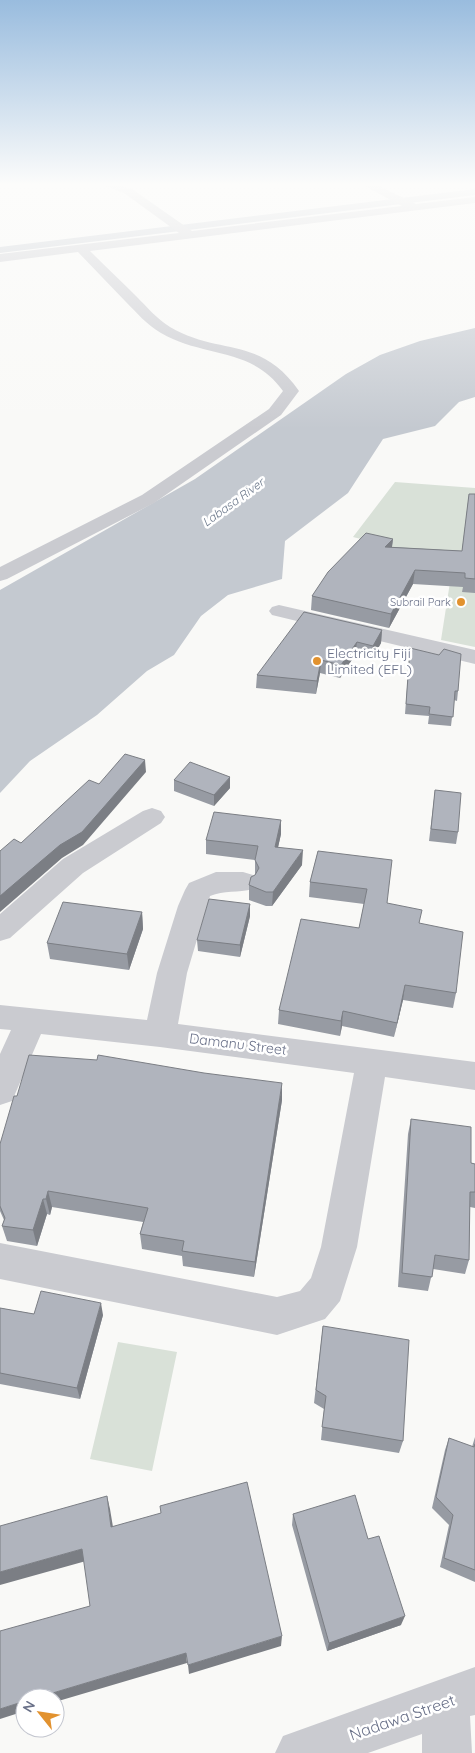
<svg xmlns="http://www.w3.org/2000/svg" width="475" height="1753" viewBox="0 0 475 1753" font-family="Quicksand,sans-serif">
<style>
.green{fill:#d9e1d8}
.water{fill:#c4c9d0}
.lines{fill:none;stroke-linecap:round;stroke-linejoin:round}
.canal{fill:#c4c9d0;fill-rule:evenodd}
.minor{fill:#cacbd0;fill-rule:evenodd}
.wall{fill:#979ba3}
.shaded-wall{fill:#7b7e84}
.building{fill:#b0b4bd;stroke:#7b7e84}
.poi-dot{fill:#e2922f;stroke:#fff;stroke-width:2}
.labels{text-anchor:middle;dominant-baseline:central;stroke-width:5;stroke-linejoin:round;paint-order:stroke}
.far-poi-label{font-size:11px;fill:#697088;stroke:#fff;text-anchor:end}
.far-water-label{font-size:12px;font-style:italic;fill:#6a778a;stroke:#fff}
.poi-label{font-size:14px;fill:#697088;stroke:#fff;text-anchor:start}
.street-label{font-size:14px;fill:#697088;stroke:#fff}
.near-street-label{font-size:16px;fill:#697088;stroke:#fff}
</style>
<rect width="100%" height="100%" fill="#f9f9f7"/>
<path class="green" d="M395,482L475,488V647L441,640L453,563L353,537Z
M118,1342L177,1352L152,1471L90,1459Z"/>
<path class="water" d="M475,328V397L459,402L435,426L383,439L348,493L285,541L282,579L228,595L201,616L174,655L147,671L97,715L30,761L0,793V590L195,479L346,374L380,355L420,341Z"/>
<g class="lines">
<path class="canal" d="M475,189V195L0,253V247Z"/>
<path class="minor" d="M100,184H116L132,189L192,231L402,206L361,184H375L416,204L475,197V203L90,251C105,266 121,281 136,296C147,307 157,319 170,327C219,356 260,335 299,391L281,415L154,503L7,579L0,581V567L142,495L269,409L283,391C251,346 203,358 161,333C147,325 137,313 126,302C110,285 94,269 78,252L0,262V254L179,233L124,193Z
M279,605L475,650V664L272,615L269,611L272,607Z
M152,808L161,811L165,817L161,823L83,873L10,938L0,941V914L63,859L143,811Z
M216,872H243L253,875L257,882L253,889C238,893 224,890 210,896L187,973L178,1024L475,1062V1090L385,1077L357,1247L340,1301L325,1319L277,1335L0,1279V1243L277,1297L300,1291L311,1278L321,1247L354,1073L160,1047L41,1034L12,1101L0,1105V1054L11,1030L0,1029V1005L147,1020L157,973L178,906L185,890L189,883Z
M475,1667V1715L470,1716L472,1753H422V1734L368,1753H275L283,1736Z"/>
</g>
<path class="wall" d="M469,494H475V593L462,592L463,587L413,584L389,628L311,610L312,596L393,539L392,547L462,551Z
M382,630L381,643L372,659L355,655L340,678L320,673L316,694L256,688L257,675Z
M410,648L458,691L457,701L454,700L451,726L428,724L429,716L405,714Z
M174,780L230,788L214,806L174,791Z
M435,790L458,832L456,844L429,841Z
M281,820V834L278,847L302,865L272,906H266L249,900V885L255,875V860L206,854V840Z
M318,851L387,903L419,923L456,993L453,1008L403,1000L394,1037L342,1026L340,1036L278,1024L279,1010L359,928L364,904L309,897L310,882Z
M250,904V916L240,957L198,951L197,940Z
M142,912L143,929L129,970L50,959L47,943Z
M282,1100L254,1277L183,1266L182,1256L142,1249L140,1234L143,1222L52,1207L50,1215L47,1214L37,1246L7,1241L2,1226L4,1220L0,1211V1144Z
M411,1119L471,1163L475,1164V1208L470,1207L469,1260L465,1274L433,1269L428,1291L398,1287L408,1134Z
M0,1308L34,1314L103,1315L80,1399L0,1384Z
M323,1326L403,1441L399,1453L321,1440L324,1409L314,1403Z
M475,1437V1582L440,1567L449,1525L432,1508L445,1450L449,1438L472,1447Z
M293,1514L368,1539L401,1625L327,1651L292,1525Z"/>
<path class="shaded-wall" d="M393,539L391,553L385,547Z
M415,570L413,584L389,628L391,614Z
M382,630L381,643L372,659L373,646Z
M357,642L355,655L340,678L341,665Z
M321,660L320,673L316,694L317,681Z
M145,760L146,772L83,845L62,858L0,912V896Z
M230,777V788L214,806V795Z
M281,820V834L275,861V847Z
M303,850L302,865L272,906L273,892Z
M250,904V916L240,957V945Z
M142,912L143,929L129,970L127,954Z
M405,985L403,1000L394,1037L397,1023Z
M343,1011L342,1026L340,1036L341,1021Z
M282,1083V1100L254,1277L255,1262Z
M48,1191L52,1207L50,1215L46,1199Z
M43,1199L47,1214L37,1246L33,1230Z
M101,1303L103,1315L80,1399L77,1388Z
M107,1496L110,1509L115,1539L111,1527Z
M82,1549L86,1561L0,1585V1572Z
M405,1616L401,1625L327,1651L329,1643Z
M282,1636L281,1646L189,1674L188,1665Z
M186,1653L187,1663L55,1702V1698H36Z
M25,1701V1711L0,1719V1709Z"/>
<path class="building" d="M469,494H475V579L465,578V573L415,570L391,614L312,596L328,572L366,533L393,539L385,547L462,551Z
M304,612L382,630L373,646L357,642L341,665L321,660L317,681L257,675Z
M410,648L439,655L444,649L461,654L458,691H455L453,717L429,714L430,707L406,704Z
M125,754L145,760L82,832L60,845L0,896V851L14,839L21,843L89,780L99,784Z
M190,762L230,777L214,795L174,780Z
M435,790L461,793L458,832L431,829Z
M214,812L281,820L275,847L303,850L273,892H266L249,885L251,877L255,875L259,868L255,860L258,846L206,840Z
M318,851L392,860L387,903L422,910L419,923L463,932L456,993L405,985L397,1023L343,1011L341,1021L279,1010L301,919L359,928L367,889L310,882Z
M209,899L250,904L240,945L197,940Z
M63,902L142,912L127,954L47,943Z
M29,1055L97,1060L98,1055L204,1073L282,1083L255,1262L182,1251L184,1241L140,1234L148,1208L48,1191L46,1199H43L33,1230L2,1226L5,1218L0,1206V1144L14,1096H17Z
M411,1119L471,1127V1163L475,1164V1192H470L469,1260L435,1255L432,1277L402,1273Z
M41,1291L101,1303L77,1388L0,1373V1308L34,1314Z
M323,1326L409,1340L403,1441L322,1427L326,1396L316,1390Z
M449,1438L474,1447L475,1444V1570L444,1558L453,1515L436,1497Z
M247,1482L282,1636L188,1665L186,1653L36,1698H25V1701L0,1709V1631L90,1606L82,1549L0,1572V1526L107,1496L111,1527L161,1513L160,1506Z
M355,1495L368,1539L379,1536L405,1616L329,1643L293,1514Z"/>
<linearGradient id="sky" x2="0" y2="1"><stop stop-color="#99bcde"/><stop offset="0.43" stop-color="#fcfcfb"/><stop offset="1" stop-color="#fcfcfb" stop-opacity="0"/></linearGradient>
<rect width="475" height="429" fill="url(#sky)"/>
<g class="poi-dot">
<circle cx="461" cy="602" r="5"/>
<circle cx="317" cy="661" r="5"/>
</g>
<g class="labels">
<g class="far-poi-label">
<text x="451" y="602">Subrail Park</text>
</g>
<g class="far-water-label">
<text transform="translate(233 502) rotate(-36)">Labasa River</text>
</g>
<g class="poi-label">
<text x="327" y="653">Electricity Fiji<tspan x="327" dy="16">Limited (EFL)</tspan></text>
</g>
<g class="street-label">
<text transform="translate(238 1044) rotate(7)">Damanu Street</text>
</g>
<g class="near-street-label">
<text transform="translate(402 1717) rotate(-19)">Nadawa Street</text>
</g>
</g>
<g transform="translate(40 1713) rotate(300)"><circle r="24" fill="#ffffff" stroke="#c3c6cf"/>
<path d="M0-4L9 19L0 12L-9 19Z" fill="#e2922f"/>
<text y="-8" font-size="14" font-weight="bold" text-anchor="middle" fill="#697088">N</text>
</g>
</svg>
